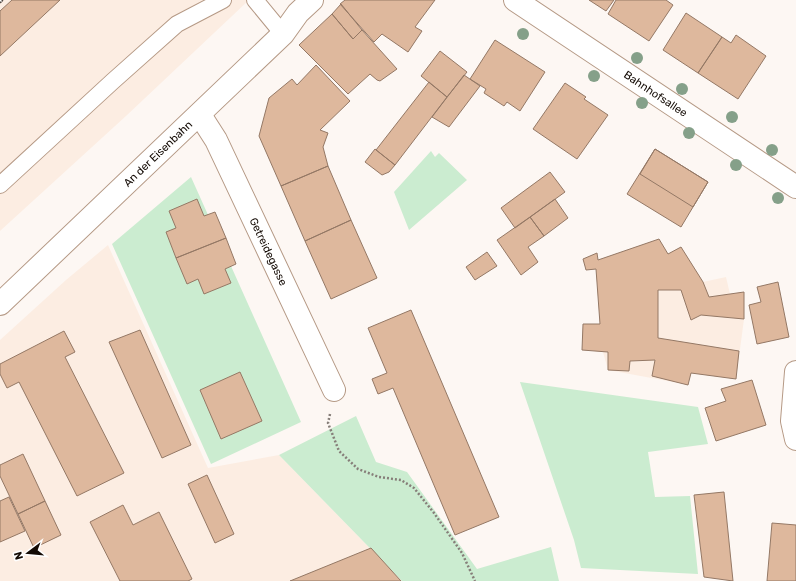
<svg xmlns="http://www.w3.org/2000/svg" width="796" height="581" viewBox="0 0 796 581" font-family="Rubik,sans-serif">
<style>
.built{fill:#fcede2}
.green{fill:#cbecd0}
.building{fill:#deb89d;stroke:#947865}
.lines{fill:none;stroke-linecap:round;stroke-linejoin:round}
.lane-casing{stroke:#b59985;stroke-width:18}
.street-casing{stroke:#b59985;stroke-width:24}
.path{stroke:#867e79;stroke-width:2.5;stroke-dasharray:2 2;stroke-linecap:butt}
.lane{stroke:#fff;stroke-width:16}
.street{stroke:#fff;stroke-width:22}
.rail-casing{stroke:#524a44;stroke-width:4.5}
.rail{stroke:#fff;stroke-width:3;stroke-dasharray:9;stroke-linecap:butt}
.tree{fill:#85a089}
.labels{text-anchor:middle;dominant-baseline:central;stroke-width:3;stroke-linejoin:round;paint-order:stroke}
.street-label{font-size:11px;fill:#130a04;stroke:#fff}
</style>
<rect width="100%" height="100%" fill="#fdf7f3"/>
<path class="built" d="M0,0H249L126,116L0,231Z
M659,239L668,254L681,247L703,282L726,277L730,294L744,292V319L736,379L692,373L684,384L608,370L603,352L582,350L583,324H600L596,269L586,270L583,259L597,253L599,260Z
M108,245L208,468L279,455L402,581H0V340L66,280Z"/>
<path class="green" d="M431,151L435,157L439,153L467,180L409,230L394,192Z
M191,177L301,422L211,464L112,244Z
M520,382L698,407L708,444L648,452L655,497L690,496L698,574L581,568L574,540Z
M356,416L376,462L407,472L477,569L551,547L559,581H402L279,455Z"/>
<path class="building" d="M12,0H60L0,56V11Z
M345,0H435L415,27L422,31L408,52L382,34L374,42L340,4Z
M589,0H614L606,11Z
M616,0H666L673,5L649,41L608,14Z
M341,4L362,30L353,39L332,14Z
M686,13L722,37L698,73L663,50Z
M332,14L353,39L362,30L397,69L380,81L377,80L370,74L348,94L299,45Z
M736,35L766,56L738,99L698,73L722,37L731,43Z
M495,40L545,72L520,111L507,102L504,106L484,93L486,89L470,79Z
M440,51L467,72L447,97L421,76Z
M316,65L350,101L320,130L328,133L323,147L328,166L281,186L259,136L269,98L292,79L297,85Z
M464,75L480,86L449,127L432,117Z
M429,82L447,97L395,165L376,150Z
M565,83L586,97L584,99L608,115L577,159L533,129Z
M375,149L395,165L389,172L382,175L365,162Z
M655,149L708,182L681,227L627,194Z
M655,149L708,182L693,207L640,174Z
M328,166L351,220L305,241L281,186Z
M550,172L565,192L515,228L501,208Z
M197,199L204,216L215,212L226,238L176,258L166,232L176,228L169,211Z
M555,199L568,218L544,236L530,217Z
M530,217L544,236L528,247L538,262L521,275L497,240Z
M351,220L377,278L331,299L305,241Z
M226,238L236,264L225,269L231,283L204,294L198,279L187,284L176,258Z
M659,239L668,254L681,247L703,282L709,297L744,292V319L701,315L691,320L681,290H658V338L739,351L736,379L691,373L688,385L652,376L655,360L630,361L629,371L608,370V352L582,350L583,324H600L596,269L586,270L583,259L597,253L598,260Z
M487,252L497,266L475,280L466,267Z
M778,282L789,337L757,344L749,305L761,302L757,287Z
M411,310L499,517L455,535L393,388L378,394L372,379L387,373L368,328Z
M140,330L191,445L162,458L109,342Z
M64,331L75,352L65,357L124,473L77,496L19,382L7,388L0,374V364Z
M240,372L262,421L221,439L200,390Z
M752,380L766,425L716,441L705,408L726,401L721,389Z
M23,454L45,501L18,514L0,476V465Z
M207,475L234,534L215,543L188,484Z
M724,492L733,581L704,577L694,495Z
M9,497L25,531L0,542V501Z
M45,501L61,535L34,548L18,514Z
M123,505L133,525L159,512L192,579L188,581H120L90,522Z
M772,523L796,525V581H767Z
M371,548L401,581H290Z"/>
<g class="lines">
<g class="lane-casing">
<path id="lane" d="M255,0L283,34
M0,185L113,81L177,24L223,0"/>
</g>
<g class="street-casing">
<g id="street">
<path id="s1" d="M515,0L796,187"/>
<path id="s2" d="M200,115L216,140L334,390"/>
<path id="s3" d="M0,304L283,34L298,13L312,0"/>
<path d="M796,372L792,421L796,439"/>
</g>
</g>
<path class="path" d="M330,414L328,423L339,451L358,469L379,477L401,480L414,488L434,513L462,553L475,581"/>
<use href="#lane" class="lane"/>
<use href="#street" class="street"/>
<g class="rail-casing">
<path id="rail" d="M0,1L1,0"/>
</g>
<use href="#rail" class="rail"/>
</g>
<g class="tree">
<circle cx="523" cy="34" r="6"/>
<circle cx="637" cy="58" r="6"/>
<circle cx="594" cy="76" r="6"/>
<circle cx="682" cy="89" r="6"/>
<circle cx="642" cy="103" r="6"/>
<circle cx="732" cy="117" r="6"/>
<circle cx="689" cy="133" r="6"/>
<circle cx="772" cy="150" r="6"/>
<circle cx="736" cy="165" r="6"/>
<circle cx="778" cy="198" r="6"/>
</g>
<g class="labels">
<g class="street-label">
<text stroke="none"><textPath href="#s1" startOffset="169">Bahnhofsallee</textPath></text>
<text stroke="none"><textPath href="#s3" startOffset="218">An der Eisenbahn</textPath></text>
<text stroke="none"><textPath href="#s2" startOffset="153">Getreidegasse</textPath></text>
</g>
</g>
<g transform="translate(28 553) rotate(254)" stroke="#ffffff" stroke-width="3" paint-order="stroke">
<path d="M0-3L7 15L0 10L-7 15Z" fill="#130a04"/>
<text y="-6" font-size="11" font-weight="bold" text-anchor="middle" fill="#130a04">N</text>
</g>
</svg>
